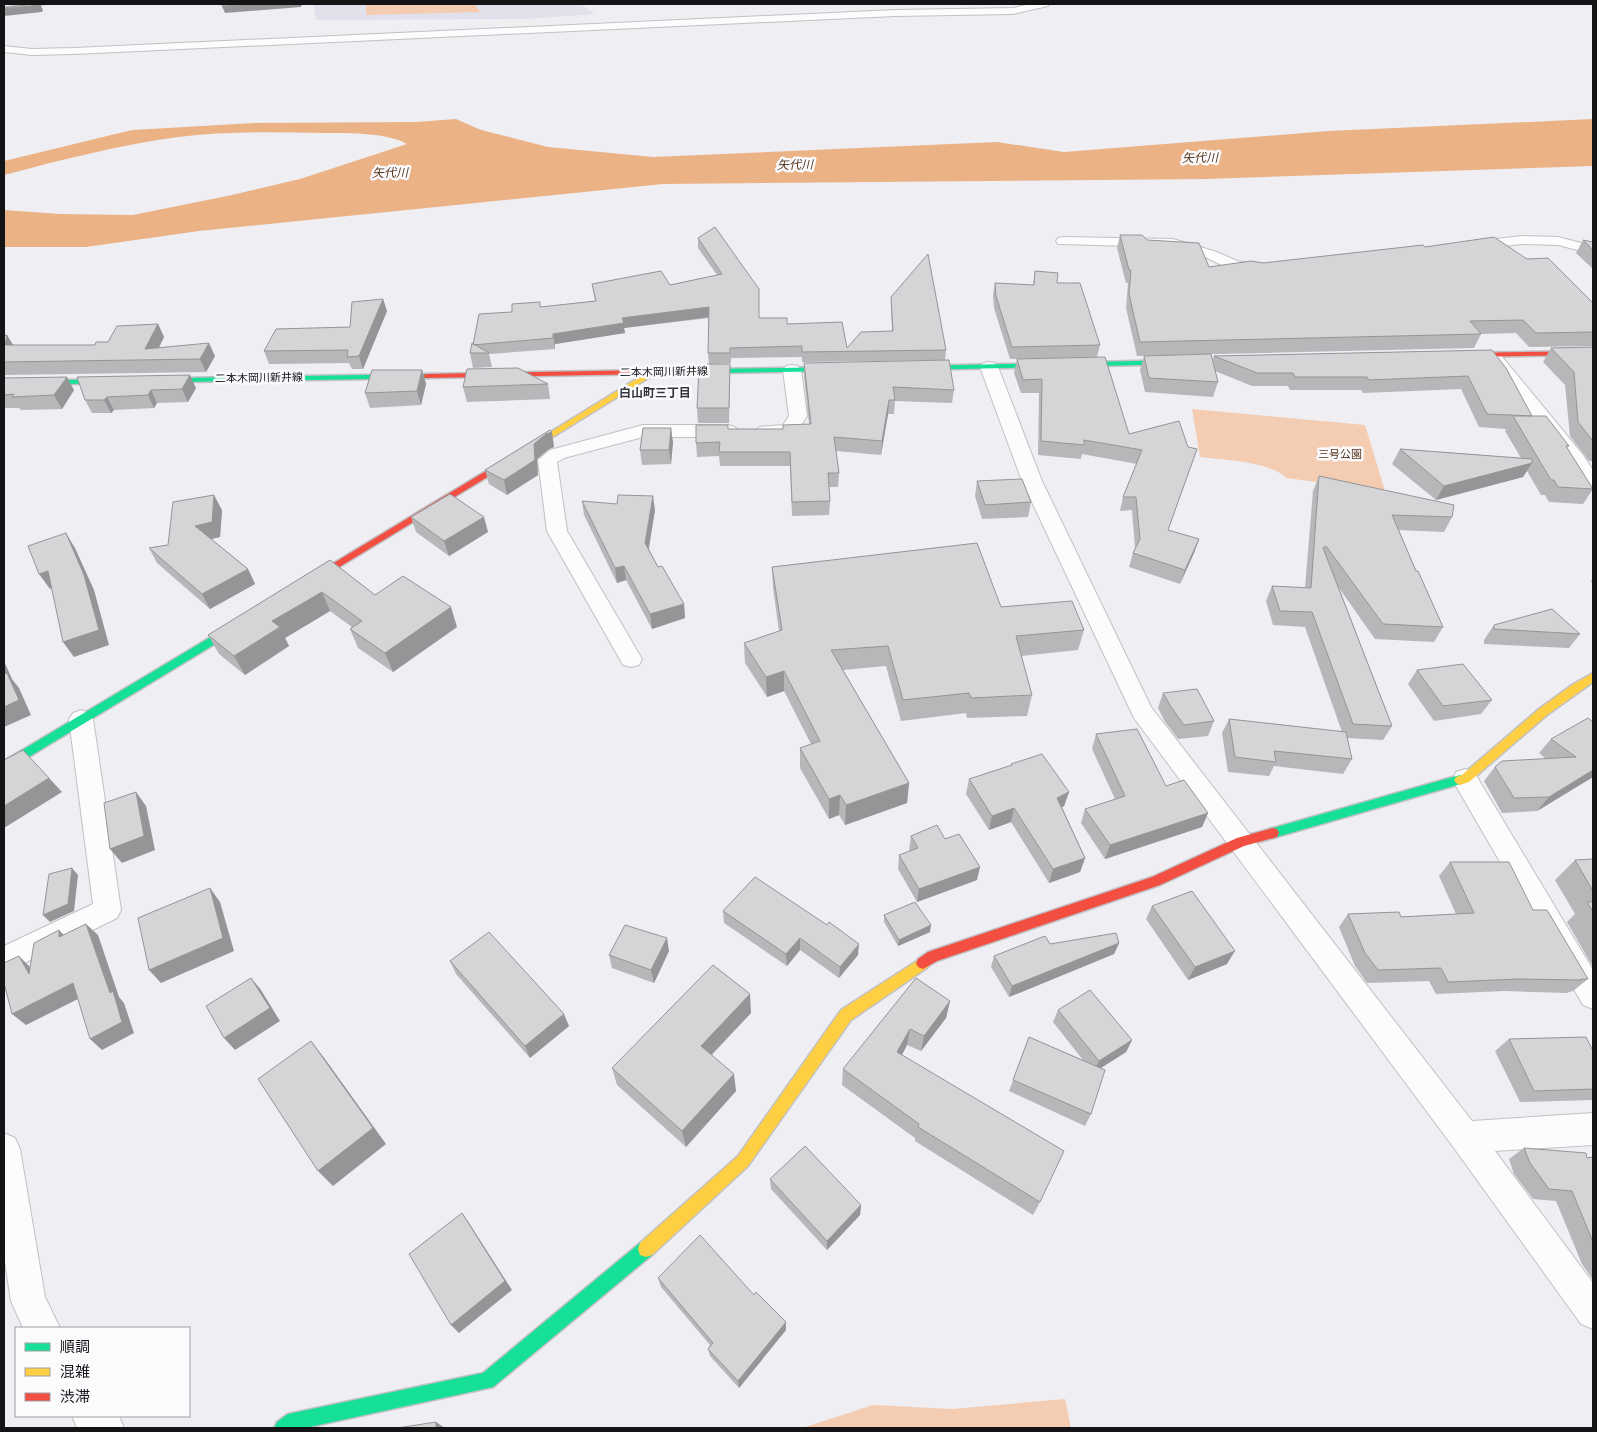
<svg xmlns="http://www.w3.org/2000/svg" width="1597" height="1432" viewBox="0 0 1597 1432" font-family="Rubik,'Noto Sans JP',sans-serif">
<style>
.built{fill:#e0e1eb}
.green{fill:#f4ccb2}
.water{fill:#ebb286}
.lines{fill:none;stroke-linecap:round;stroke-linejoin:round}
.street-casing{stroke:#c1c1c5;stroke-width:2}
.fast-casing{stroke:#c1c1c5;stroke-width:3}
.slow-casing{stroke:#c1c1c5;stroke-width:3}
.jam-casing{stroke:#c1c1c5;stroke-width:3}
.street{fill:#fcfcfd;fill-rule:evenodd}
.fast{fill:#16e098;fill-rule:evenodd}
.slow{fill:#ffcf43;fill-rule:evenodd}
.jam{fill:#f24e42;fill-rule:evenodd}
.wall{fill:#b7b7ba}
.shaded-wall{fill:#959597}
.building{fill:#d5d5d8;stroke:#959597}
.labels{text-anchor:middle;dominant-baseline:central;stroke-width:5;stroke-linejoin:round;paint-order:stroke}
.far-street-label{font-size:11px;fill:#141417;stroke:#fbfbfe}
.far-park-label{font-size:11px;fill:#543217;stroke:#fbfbfe}
.far-water-label{font-size:12px;font-style:italic;fill:#58361b;stroke:#fbfbfe}
.far-neighbourhood-label{font-size:12px;font-weight:bold;fill:#35363c;stroke:#fbfbfe}
</style>
<rect width="100%" height="100%" fill="#eeeef3"/>
<path class="built" d="M314,4H581L595,14L527,19L316,20Z"/>
<path class="green" d="M366,4H474L481,12L366,15Z
M1192,409L1365,425L1385,491L1286,478C1270,461 1222,460 1200,457Z
M1065,1399L1071,1428H802L873,1405L952,1409Z"/>
<path class="water" d="M456,119L481,130L548,147L653,157L997,142L1064,152L1329,131L1593,119V166L1206,179L663,184L199,231L86,247H4V210L60,214L133,215L232,195L300,179L407,144C387,132 345,133 322,133C274,132 225,131 178,137C119,145 61,160 4,175V161L132,130L255,123L417,122Z"/>
<g class="lines">
<g class="street-casing">
<path id="street" d="M1031,4H1049L1048,6L1013,14L895,16L74,54L32,55L4,52V46L32,49L74,48L895,10L1013,8Z
M1522,236L1558,237L1593,246V254L1558,245L1522,244L1469,250L1464,249L1462,246L1464,243L1469,242Z
M1063,237L1173,239L1217,252L1237,261L1267,266L1270,269L1267,272L1262,274L1228,268L1207,258L1172,247L1058,244L1056,241L1058,238Z
M1493,352L1499,353L1583,455L1593,470V489L1586,487L1569,463L1487,361L1485,357L1487,353Z
M989,362L995,363L998,367L1042,481L1151,707L1472,1121L1593,1113V1145L1495,1151L1593,1283V1329L1581,1324L1454,1148L1134,718L1022,481L980,367L983,363Z
M792,365L798,366L801,370L807,416L795,435L789,437L759,435L756,431L759,427L783,425L789,416L783,370L786,366Z
M643,425H729L735,427L738,431L735,435L729,437H643L564,458L557,462L567,531L642,659L639,665L631,667L623,665L547,531L538,460L550,450Z
M81,710L89,713L93,719L121,910L117,918L4,973V946L93,904L69,719L73,713Z
M1465,769L1474,772L1593,970V1009L1583,1005L1456,786L1453,779L1456,772Z
M4,1133L15,1138L20,1149L45,1297L60,1328H23L11,1301L4,1255Z
M72,1416H119L124,1428H77Z"/>
</g>
<g class="fast-casing">
<path id="fast" d="M33,4H44L4,10V8Z
M1180,360L1184,362L1183,364L913,370L909,368L913,366Z
M842,367L846,369L845,371L710,373L706,371L710,369Z
M426,374L430,376L429,378L4,385V381Z
M244,617L249,621L248,624L4,772V761Z
M1460,775L1464,777L1466,780L1464,783L1273,838L1269,837L1267,833L1269,829L1273,828Z
M646,1241L652,1243L654,1249L652,1255L493,1387L305,1428H274L277,1422L288,1414L483,1373L640,1243Z"/>
</g>
<g class="slow-casing">
<path id="slow" d="M651,370L658,372L517,459L514,460L510,457Z
M1593,673V682L1547,715L1469,782L1460,785L1456,783L1454,780L1456,777L1462,775L1539,709L1572,685Z
M923,957L928,959L930,963L928,967L851,1020L748,1166L652,1255L646,1257L640,1255L638,1249L640,1243L738,1156L841,1010Z"/>
</g>
<g class="jam-casing">
<path id="jam" d="M1593,351V355L1457,357L1453,355L1457,353Z
M710,369L714,371L713,373L426,378L422,376L426,374Z
M514,454L517,455V459L308,586H300L299,584Z
M1273,828L1277,829L1279,833L1277,837L1244,846L1160,885L937,961L923,969L918,967L916,963L918,959L928,952L1152,877L1237,838Z"/>
</g>
<use href="#street" class="street"/>
<use href="#fast" class="fast"/>
<use href="#slow" class="slow"/>
<use href="#jam" class="jam"/>
</g>
<path class="wall" d="M1120,235L1147,240L1209,267L1263,263L1425,247L1527,259L1593,303V346L1529,347L1516,333L1481,334L1474,348L1137,356L1126,308L1128,283H1126L1117,248Z
M698,238L759,318L787,324L847,348L892,331L891,307V297L946,350L945,360L802,362V357L731,358V363L709,364L708,353L709,318L624,328L625,333L555,344V349L489,354L492,367L473,368L470,353L473,344L512,312L541,307L595,301L592,284L670,285L717,275L698,248Z
M1583,240L1593,242V269L1576,253Z
M1035,271L1057,283L1100,345L1097,357L1010,359L994,308L993,294L995,283L1033,285Z
M383,299L387,311L363,369H352L349,363L269,364L264,351L350,327Z
M158,324L164,337L159,348L215,356L206,372L4,375V336L13,345H95L108,342Z
M1593,347V461H1589L1570,436L1565,385L1543,362L1551,348Z
M1492,350L1532,416L1569,446L1567,448L1593,489L1583,504L1549,502L1545,495H1541L1527,471L1523,477L1436,500L1392,464L1400,449L1521,458L1505,431L1506,429L1479,427L1461,389L1363,393L1361,390H1290L1288,386H1252L1215,371L1218,382L1213,397L1145,392L1140,370L1144,356L1212,361L1214,356Z
M1017,359L1129,434L1197,449L1168,530L1199,539L1194,553L1180,584L1129,567L1133,553L1135,548L1132,510L1120,511L1123,497L1137,464L1082,454L1081,459L1038,455L1039,393H1021L1014,373Z
M804,363L954,390L952,403L895,401L894,414H888L881,455L836,451L839,473L838,487H829L830,501L829,515L792,516L790,466H720L719,456L697,457L696,443L729,429H783L809,424L804,377Z
M730,364V378L729,423H698L697,408L707,369Z
M422,370L426,384L421,405L370,408L365,393Z
M77,377L196,388L188,402L157,403L154,408L114,410L111,413H92L85,400Z
M4,378L74,390L62,409L21,410L19,408H4Z
M548,384L550,399L467,402L463,387Z
M550,430L554,447L549,449L537,459L538,475L507,495L489,484L485,470Z
M673,442L671,464L642,465L640,450Z
M1319,476L1452,517L1444,532L1399,530L1416,571L1443,627L1434,642L1375,639L1339,588L1392,726L1383,740L1347,738L1352,759L1343,774L1274,766L1269,776L1228,772L1222,733L1229,719L1342,732L1305,627L1273,625L1266,601L1272,586L1305,588L1313,491Z
M977,481L1031,502L1028,517L982,519L975,496Z
M582,501L655,510L649,549L658,567L684,604L685,618L652,629L626,580L617,583L584,515Z
M222,510L220,537L211,539L248,569L255,584L210,609L157,563L149,548L168,545Z
M411,517L488,532L449,556L416,532Z
M330,560L375,595L457,627L393,672L358,648L350,629L352,627L330,611L285,638L289,646L245,675L219,654L208,635Z
M772,567L1001,607L1084,630L1078,650L1021,656L1032,695L1027,716L967,718L966,713L901,721L886,666L843,670L909,783L907,803L845,825L839,815L829,819L800,768V748L811,744L784,691L767,697L745,663L744,643L779,631L773,588Z
M1593,578V585L1591,581Z
M1494,625L1580,634L1569,648L1484,644V640Z
M1417,670L1492,700L1481,714L1434,721L1408,684Z
M1163,693L1214,721L1208,736L1178,739L1165,722L1158,708Z
M1593,722V777L1537,811L1502,813L1484,781L1495,767L1546,759L1539,753L1551,739Z
M1096,734L1166,786L1208,813L1202,827L1105,859L1081,823L1085,809L1115,799L1092,749Z
M1011,764L1069,792L1064,806L1062,807L1085,858L1080,872L1049,883L1011,822L989,830L966,794L969,779L1011,766Z
M911,836L945,839L977,880L917,902L898,869L899,855L910,851L909,850Z
M1593,859V967L1567,922L1575,914L1555,880L1575,860Z
M1450,862L1533,910L1588,979L1573,991L1569,992L1567,993L1504,991L1436,994L1429,981L1367,983L1355,966L1339,927L1348,914L1401,917L1456,914L1439,876Z
M1152,906L1227,964L1188,980L1146,919Z
M723,911L858,955L839,978L800,950L787,966L724,923Z
M884,915L930,932L898,946L884,922Z
M1119,943L1114,954L1009,997L991,967L994,956L1050,944Z
M669,951L654,983L612,968L609,955Z
M450,961L569,1026L530,1058L456,974Z
M950,1001L946,1018L921,1051L907,1045L902,1055L1040,1202L1033,1215L915,1141V1138L842,1085L843,1069Z
M1058,1010L1132,1040L1126,1052L1101,1068L1091,1114L1085,1126L1009,1091L1029,1037L1083,1060L1053,1022Z
M751,1013L712,1055L736,1091L686,1147L617,1085L612,1068Z
M1509,1039L1593,1051V1100L1520,1102L1495,1051Z
M1524,1148L1587,1158L1593,1157V1280L1582,1264L1556,1201L1533,1199L1514,1174L1509,1159Z
M770,1179L861,1205L860,1215L827,1250L771,1189Z
M658,1278L754,1295L786,1330L739,1388L710,1356L708,1349L710,1345L661,1287Z"/>
<path class="shaded-wall" d="M40,4L43,10L42,12L4,16V9Z
M256,4H302L301,7L225,13L222,6Z
M383,299L387,311L363,369L359,356Z
M709,307L710,317L624,328L625,333L555,344V349L553,334L622,318Z
M158,324L164,337L153,359L145,349Z
M7,335L15,348L5,345Z
M209,343L215,356L206,372L200,359Z
M422,370L426,384L421,405L417,391Z
M190,375L196,388L188,402L182,389Z
M67,377L74,390L62,409L54,395Z
M151,390L157,403L154,408L148,395Z
M107,397L114,410L111,413L104,400Z
M889,400L888,414L881,455L882,441Z
M671,428L673,442L671,464L669,450Z
M552,432L554,447L549,449L537,459L538,475L507,495L504,480L534,444L546,434Z
M1532,463L1523,477L1436,500L1444,486Z
M214,495L222,510L220,537L203,541L195,526Z
M653,496L655,510L647,557L645,543Z
M484,517L488,532L449,556L444,541Z
M66,533L75,548L94,590L109,645L74,657L63,642Z
M1199,539L1194,553L1180,584L1185,570Z
M624,566L626,580L617,583L615,568Z
M248,569L255,584L210,609L202,594Z
M48,571L58,586L50,589L39,574Z
M322,592L330,611L285,638L289,646L245,675L234,656L272,621Z
M684,604L685,618L652,629L650,614Z
M451,607L457,627L393,672L385,653Z
M4,661L12,679L19,688L31,715L4,727Z
M784,671V691L767,697L766,677Z
M1593,770V777L1537,811L1549,797Z
M49,778L62,792L4,828V806Z
M909,783L907,803L845,825L846,805Z
M136,792L146,806L155,850L122,863L110,849Z
M1069,792L1064,806L1053,812L1057,798Z
M840,795L839,815L829,819V799Z
M1014,808L1011,822L989,830L992,816Z
M1208,813L1202,827L1105,859L1110,845Z
M1085,858L1080,872L1049,883L1053,869Z
M980,867L977,880L917,902L919,889Z
M72,868L78,875L74,911L50,922L43,915Z
M210,888L220,902L234,951L161,983L149,970Z
M86,924L98,935L119,997L124,1003L134,1033L102,1050L90,1039L110,993Z
M931,925L930,932L898,946L899,940Z
M59,930L71,942L59,937Z
M667,938L669,951L654,983L651,970Z
M800,938V950L787,966L786,954Z
M1119,943L1114,954L1009,997L1012,986Z
M859,944L858,955L839,978L840,967Z
M1235,951L1227,964L1188,980L1195,967Z
M19,956L31,968L29,974Z
M251,978L261,990L280,1021L235,1050L224,1038Z
M73,983L86,995L26,1025L12,1014Z
M750,994L751,1013L703,1063L701,1046Z
M950,1001L946,1018L921,1051L924,1036Z
M564,1014L569,1026L530,1058L525,1046Z
M910,1029L907,1045L895,1068L897,1052Z
M1132,1040L1126,1052L1093,1073L1099,1061Z
M311,1041L325,1059L386,1144L333,1186L318,1171Z
M734,1074L736,1091L686,1147L682,1131Z
M861,1205L860,1215L827,1250V1241Z
M462,1213L469,1223L512,1290L459,1333L451,1325Z
M786,1322V1330L739,1388L738,1381Z
M436,1422L445,1428H436Z"/>
<path class="building" d="M34,4H39V5L4,9V8Z
M223,4H256L222,6Z
M715,227L759,289V318H787V324L842,322L847,348L861,332L893,331L891,297L928,254L946,350L802,352V346L730,348V353H708L709,307L622,318L624,323L553,334V338L473,345L479,314L512,312V304L540,302V307L596,301L592,284L661,271L670,285L722,274L698,238Z
M1120,235H1142L1147,240L1199,243L1209,267L1251,261L1263,263L1423,245L1425,247L1494,237L1527,259L1548,258L1593,303V332L1536,333L1523,320L1470,321L1481,334L1140,342L1129,294L1131,270H1129Z
M1583,240L1593,242V250Z
M1035,271L1058,273L1057,283H1080L1100,345L1012,347L996,296L995,283L1034,285Z
M383,299L359,356L347,357L348,350L264,351L276,329L350,327L352,302Z
M158,324L145,349L209,343L200,359L4,362V336L7,335L5,345H95L96,342H108L117,326Z
M472,343L489,353H470Z
M1593,347V441L1578,422L1574,372L1551,348Z
M1492,350L1506,368L1532,416L1487,414L1468,376L1369,380L1367,377H1295L1293,373H1257L1214,356Z
M1211,354L1218,382L1149,378L1144,356Z
M1105,357L1129,434L1179,421L1188,447L1197,449L1168,530L1199,539L1185,570L1133,553L1140,539L1136,497H1123L1142,450L1084,440V445L1041,441L1042,379L1023,380L1017,359Z
M949,360L954,390L893,387L895,400H889L882,441L834,437L839,473H828L830,501L792,502L790,452H719L720,442L696,443V425H728V429H783V425L811,424L804,363Z
M707,364H730L729,408H697L699,370L707,369Z
M518,368L548,384L463,387L467,369Z
M372,370H422L417,391L365,393Z
M190,375L182,389L151,390L148,395L107,397L104,400H85L77,377Z
M67,377L54,395L12,397L14,394L4,395V378Z
M1513,416H1546L1569,446H1566L1593,489L1558,487L1554,480H1551Z
M643,428H671L669,450H640Z
M550,430L552,432L546,434L534,444L535,460L504,480L485,470Z
M1400,449L1532,459V463L1444,486Z
M1319,476L1454,505L1452,517L1392,515L1416,571H1418L1443,627L1383,624L1326,546L1323,548L1392,726L1353,724L1312,612L1280,611L1272,586L1311,588Z
M1022,479L1031,502L985,505L977,481Z
M450,494L484,517L444,541L411,517Z
M214,495L212,522L195,526L248,569L202,594L149,548L168,545L173,502Z
M618,495L653,496L645,543L658,567L662,566L684,604L650,614L624,566L615,568L582,501L617,504Z
M66,533L84,575L99,630L63,642L48,571L39,574L28,546Z
M977,543L1001,607L1072,601L1084,630L1016,636L1032,695L971,698L969,693L903,700L888,646L831,650L909,783L846,805L840,795L829,799L800,748L820,741L784,671L766,677L744,643L782,630L772,567Z
M330,560L375,595L403,576L451,607L385,653L350,629L362,621L322,592L272,621L280,627L234,656L208,635Z
M1552,609L1580,634L1494,629V625Z
M1463,664L1492,700L1443,706L1417,670Z
M4,673V674L7,673L19,700L4,707Z
M1197,689L1214,721L1184,725L1171,707L1163,693Z
M1588,718L1593,722V770L1549,797L1514,798L1495,767L1502,761L1576,757L1551,739Z
M1229,719L1346,732L1352,759L1274,751L1276,762L1235,757Z
M1137,729L1166,786L1184,780L1208,813L1110,845L1085,809L1125,796L1096,734Z
M23,750L49,778L4,806V760Z
M1042,754L1069,792L1057,798L1085,858L1053,869L1014,808L992,816L969,779L1012,765L1011,764Z
M136,792L144,836L110,849L104,803Z
M937,825L945,839L959,834L980,867L919,889L899,855L918,848L911,836Z
M1593,859V891L1575,860Z
M1450,862H1509L1533,910H1547L1588,979H1581V980L1518,979L1448,982L1441,968L1378,970L1365,953L1348,914L1399,912L1401,917L1474,913Z
M72,868L68,904L43,915L49,874Z
M755,877L827,925L829,922L859,944L840,967L800,938L786,954L723,911Z
M210,888L223,938L149,970L138,918Z
M1192,891L1235,951L1195,967L1152,906Z
M915,902L931,925L899,940L884,915Z
M1587,902H1593V912Z
M86,924L110,993L113,991L122,1022L90,1039L73,983L12,1014L4,983V963L19,956L29,974L34,943L59,930V937Z
M625,925L667,938L651,970L609,955Z
M489,932L564,1014L525,1046L450,961Z
M1116,933L1119,943L1012,986L994,956L1045,936L1050,944Z
M713,965L750,994L701,1046L734,1074L682,1131L612,1068Z
M251,978L270,1008L224,1038L206,1006Z
M916,978L950,1001L924,1036L910,1029L897,1052L1064,1151L1040,1202L918,1127L919,1124L843,1069Z
M1090,990L1132,1040L1099,1061L1058,1010Z
M1029,1037L1105,1070L1091,1114L1013,1080Z
M1586,1037L1593,1051V1089L1534,1091L1509,1039Z
M311,1041L373,1128L318,1171L258,1079Z
M805,1146L861,1205L827,1241L770,1179Z
M1524,1148L1586,1153L1587,1158L1593,1157V1242L1572,1191L1549,1189L1530,1163Z
M462,1213L505,1281L451,1325L409,1254Z
M700,1235L754,1295L756,1292L786,1322L738,1381L708,1349L713,1343L658,1278Z
M436,1422V1428H397Z"/>
<g class="labels">
<g class="far-street-label">
<text transform="translate(664 372) rotate(-1)">二本木岡川新井線</text>
<text transform="translate(259 378) rotate(-1)">二本木岡川新井線</text>
</g>
<g class="far-park-label">
<text x="1340" y="454">三号公園</text>
</g>
<g class="far-water-label">
<text transform="translate(1200 158) rotate(-1)">矢代川</text>
<text transform="translate(795 165) rotate(-1)">矢代川</text>
<text transform="translate(390 173) rotate(-1)">矢代川</text>
</g>
<g class="far-neighbourhood-label">
<text x="655" y="393">白山町三丁目</text>
</g>
</g>
<rect width="1597" height="1432" fill="none" stroke="#141417" stroke-width="10"/>
<rect x="15" y="1327" width="175" height="90" fill="#fbfbfe" stroke="#9f9fa2"/>
<rect x="25" y="1343" width="25" height="8" fill="#16e098" stroke="#9f9fa2"/>
<text x="60" y="1352" font-size="15" fill="#141417">順調</text>
<rect x="25" y="1368" width="25" height="8" fill="#ffcf43" stroke="#9f9fa2"/>
<text x="60" y="1377" font-size="15" fill="#141417">混雑</text>
<rect x="25" y="1393" width="25" height="8" fill="#f24e42" stroke="#9f9fa2"/>
<text x="60" y="1402" font-size="15" fill="#141417">渋滞</text>
</svg>
